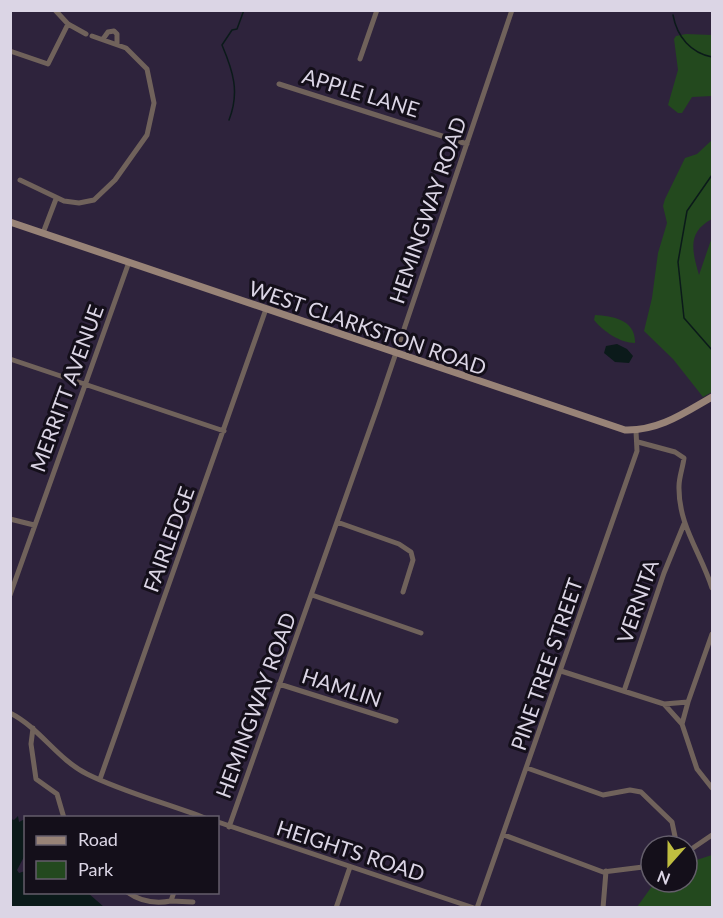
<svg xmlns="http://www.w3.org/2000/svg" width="723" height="918" viewBox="0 0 723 918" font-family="Lato,sans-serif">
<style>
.green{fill:#23491e}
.water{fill:#0b1a1a}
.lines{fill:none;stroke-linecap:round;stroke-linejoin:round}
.stream{stroke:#0b1a1a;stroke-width:1.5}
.minor{stroke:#70625b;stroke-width:5}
.secondary{stroke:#988377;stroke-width:7}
.labels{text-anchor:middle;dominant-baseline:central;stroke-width:6;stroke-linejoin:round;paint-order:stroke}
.street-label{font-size:21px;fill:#dbd5e5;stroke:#140f1a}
</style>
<rect width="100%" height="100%" fill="#2e233c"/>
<path class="green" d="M686,34L712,35V96L692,97L682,113H678L668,105L678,70L674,39L676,36Z
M712,140V219C687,232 692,251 699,275L712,237V392L703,397L673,359L644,331L652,298L658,253L667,223L663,206L665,199L685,158L697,154Z
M595,315C613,316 636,320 635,343C620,343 603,331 594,320Z
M712,855V907H637L655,882H687V863Z"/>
<path class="water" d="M617,344L627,349L633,356L629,363L615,362L604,353L606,346Z
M18,816L19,822L25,819V855L17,870L19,873L25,871L26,892L88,893L104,907H11V819L14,820Z"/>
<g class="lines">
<path class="stream" d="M673,15C677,37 691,53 712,57
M229,120C240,92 233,71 222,45L232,30L237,29L244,10
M712,175L687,211L678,262L684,318L712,350"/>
<path class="minor" d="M55,10L68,24L86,34
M103,39L108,32L114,31L117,34V44
M10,51L48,64L68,24
M360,59L377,10
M279,84L467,144
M20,180L64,201L79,203L94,200L115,180L147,135L154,103L147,69L126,48L92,36
M43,233L56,199
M10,359L224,431
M638,442L675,452L684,458C683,467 679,477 679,486C678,525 701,553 712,588
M10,519L34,525
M337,522L399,544L411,552L413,560L403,592
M10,595L129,262
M312,595L421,633
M561,671L664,704L682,724L697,769L712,788
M279,684L396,721
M624,691L664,573L684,524
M664,704L688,702L712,634
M10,713C40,728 57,759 87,774C123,792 166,803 205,818
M682,724L688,702
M33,728L31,744L36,779L57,794L64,818
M527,768L603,795L630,790L641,792L672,822L677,846
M100,779L266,309
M218,822L474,908
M229,827L378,406L512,10
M504,835L603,872L651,866
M687,852L712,835
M127,892C141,902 155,904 171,901L174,892
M171,901L193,902
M336,908L350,867
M477,908L637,451L636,431
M603,908L606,871"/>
<path class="secondary" d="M10,222L625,430C659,431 684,413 712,397"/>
</g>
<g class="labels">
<g class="street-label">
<text transform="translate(361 92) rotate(17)">APPLE LANE</text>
<text transform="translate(427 210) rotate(-71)">HEMINGWAY ROAD</text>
<text transform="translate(368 327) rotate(19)">WEST CLARKSTON ROAD</text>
<text transform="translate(66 388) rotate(-70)">MERRITT AVENUE</text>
<text transform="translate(168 539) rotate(-70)">FAIRLEDGE</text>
<text transform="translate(637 601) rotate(-71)">VERNITA</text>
<text transform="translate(546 664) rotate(-71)">PINE TREE STREET</text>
<text transform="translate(342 687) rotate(18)">HAMLIN</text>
<text transform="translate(255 705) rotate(-70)">HEMINGWAY ROAD</text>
<text transform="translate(351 850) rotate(18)">HEIGHTS ROAD</text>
</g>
</g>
<rect width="723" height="918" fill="none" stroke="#dbd5e5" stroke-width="24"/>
<rect x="24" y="816" width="195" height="78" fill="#140f1a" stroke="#645e6b" stroke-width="1.5"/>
<rect x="36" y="836" width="30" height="9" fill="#988377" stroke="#645e6b" stroke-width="1.5"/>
<text x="78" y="846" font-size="18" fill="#dbd5e5">Road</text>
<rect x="36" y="861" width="30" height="18" fill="#23491e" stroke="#645e6b" stroke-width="1.5"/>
<text x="78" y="876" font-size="18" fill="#dbd5e5">Park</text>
<g transform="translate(669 864) rotate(201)"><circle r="28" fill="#140f1a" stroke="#645e6b" stroke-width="1.5"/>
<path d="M0-4.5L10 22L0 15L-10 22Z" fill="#c0be40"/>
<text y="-9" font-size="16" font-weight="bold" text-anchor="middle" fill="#dbd5e5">N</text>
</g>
</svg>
